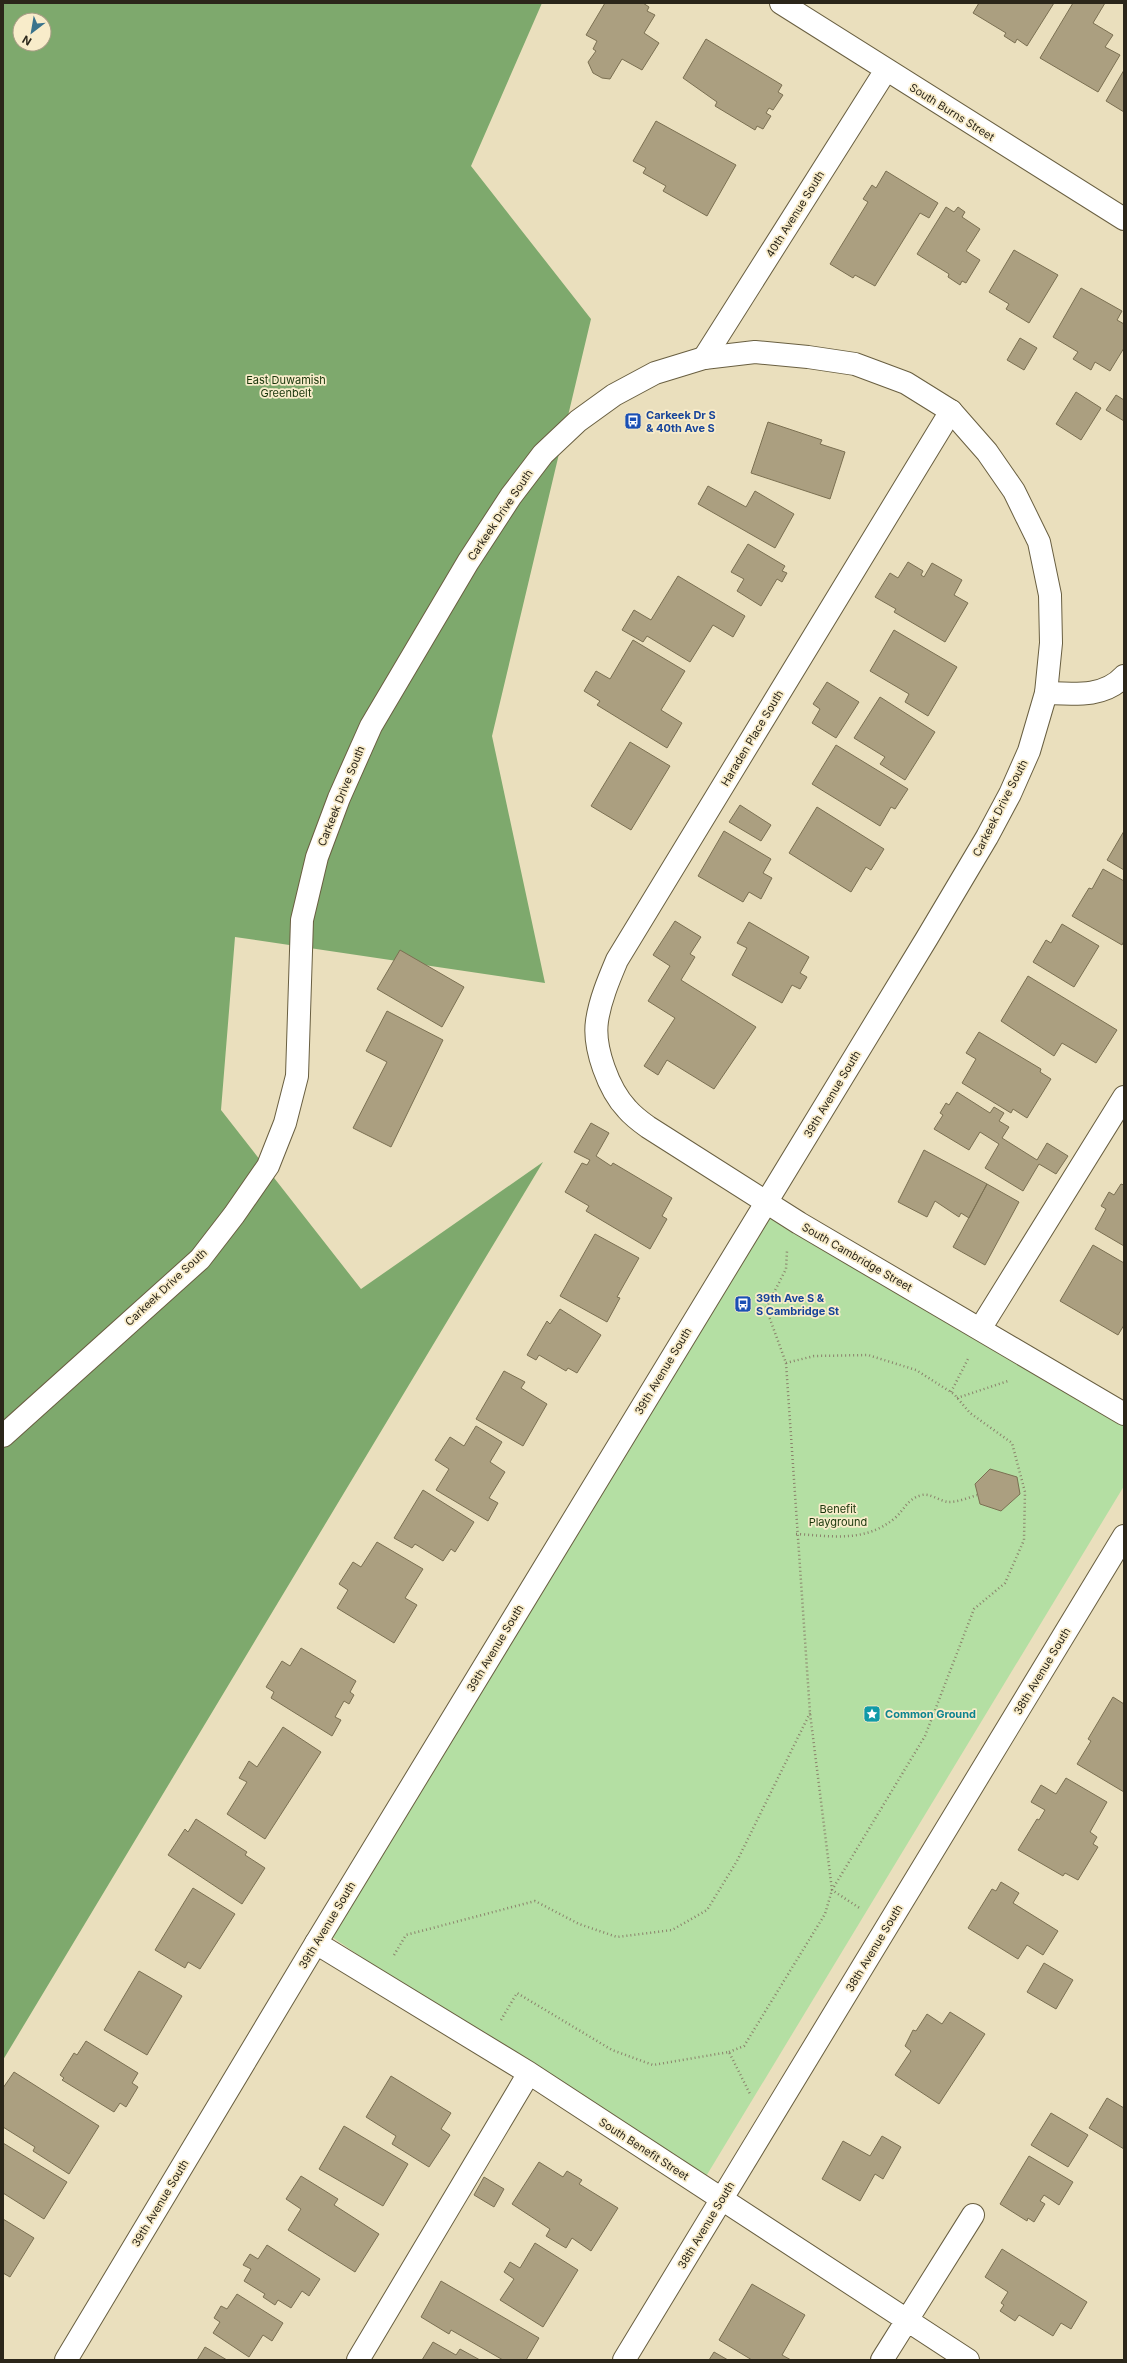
<svg xmlns="http://www.w3.org/2000/svg" width="1127" height="2363" viewBox="0 0 1127 2363" font-family="Inter,sans-serif">
<style>
.green{fill:#b4dfa3}
.forest{fill:#7ea96d;fill-rule:evenodd}
.building{fill:#ab9f80;stroke:#7b7052}
.lines{fill:none;stroke-linecap:round;stroke-linejoin:round}
.minor-casing{stroke:#695f41;stroke-width:24}
.major-casing{stroke:#695f41;stroke-width:24}
.path{stroke:#8a826b;stroke-width:2.5;stroke-dasharray:1 3;stroke-linecap:butt}
.minor{stroke:#fff;stroke-width:22}
.major{stroke:#fff;stroke-width:22}
.labels{text-anchor:middle;dominant-baseline:central;stroke-width:3.5;stroke-linejoin:round;paint-order:stroke}
.street-label{font-size:11px;fill:#2b261a;stroke:#f8ecca}
.park-label{font-size:11px;fill:#18350a;stroke:#f8ecca}
.transit-label{font-size:11px;font-weight:bold;fill:#164399;stroke:#f8ecca;text-anchor:start}
.culture-label{font-size:11px;font-weight:bold;fill:#0d838f;stroke:#f8ecca;text-anchor:start}
</style>
<rect width="100%" height="100%" fill="#eadfbd"/>
<path class="green" d="M761,1198L1124,1412V1486L702,2183L529,2073L322,1930Z"/>
<path class="forest" d="M3,3H542L471,166L591,319L492,736L545,983L235,937L221,1110L361,1289L543,1162L3,2060ZM20,20H44V44H20Z"/>
<path class="building" d="M605,3H643L649,7L647,11L655,15L644,33L659,43L642,70L622,59L610,79L602,78L593,73L588,62L596,51L593,49L597,41L586,35Z
M979,3H1054L1027,46L1017,39L1015,43L1004,36L1006,33L973,13Z
M1073,3H1105L1093,23L1113,35L1105,47L1120,55L1098,92L1040,58Z
M706,39L782,85L778,92L783,95L773,110L769,108L766,113L771,116L763,129L757,126L755,130L715,106L717,102L683,78Z
M1124,70V112L1106,101Z
M656,121L736,165L707,216L663,191L666,186L643,173L646,168L633,161Z
M886,171L938,203L929,218L920,213L875,286L855,275L853,278L830,264L868,202L863,199L872,185L876,188Z
M946,207L954,212L958,207L965,212L962,217L980,229L966,251L980,260L966,283L962,281L960,285L948,277L949,274L917,254Z
M1014,250L1058,275L1029,323L1006,309L1009,304L989,292Z
M1081,288L1122,311L1117,320L1124,324V348L1110,371L1095,362L1091,370L1073,359L1078,352L1053,337Z
M1020,338L1037,348L1024,370L1007,360Z
M1076,392L1101,408L1081,440L1056,424Z
M1116,395L1124,400V421L1106,410Z
M768,422L822,440L820,444L845,452L830,499L751,473Z
M708,486L746,507L755,491L794,514L775,548L698,504Z
M748,544L785,566L782,571L787,573L782,582L777,579L761,606L737,591L744,579L731,572Z
M908,562L923,571L921,575L924,577L932,563L962,580L954,595L968,603L945,642L894,612L896,609L875,597L890,573L898,578Z
M678,576L745,616L733,637L713,625L690,662L647,636L643,642L622,630L634,610L651,620Z
M894,630L957,667L928,716L905,702L909,694L870,671Z
M633,640L685,671L661,710L682,723L667,748L597,705L600,701L584,691L596,671L610,679Z
M827,682L859,702L836,738L812,723L820,709L813,704Z
M880,697L935,732L905,780L880,764L885,757L854,738Z
M630,742L670,766L631,830L591,806Z
M836,745L908,789L895,809L891,807L880,826L812,784Z
M740,805L771,825L761,841L729,822Z
M817,807L884,849L871,870L866,867L851,892L789,853Z
M724,831L771,859L763,873L772,878L761,899L749,892L743,902L698,876Z
M1124,831V870L1107,860Z
M1103,869L1124,881V941L1122,945L1072,916L1089,888L1092,889Z
M675,921L701,937L690,954L695,957L681,980L756,1027L714,1089L667,1060L658,1075L644,1066L675,1018L648,1001L670,966L653,955Z
M749,922L809,957L800,973L807,977L800,989L792,985L782,1003L732,975L747,948L737,943Z
M1062,924L1099,946L1074,987L1033,962L1046,940L1051,943Z
M400,950L464,987L442,1027L377,989Z
M1028,976L1117,1030L1096,1063L1062,1043L1054,1056L1001,1021Z
M387,1011L443,1040L391,1147L353,1128L387,1062L366,1051Z
M979,1032L1041,1069L1040,1072L1051,1079L1027,1118L1013,1109L1011,1113L962,1083L976,1059L966,1053Z
M957,1092L990,1113L994,1107L1004,1113L999,1121L1009,1127L1002,1138L1037,1160L1047,1143L1068,1156L1056,1174L1039,1164L1023,1191L985,1168L999,1144L980,1132L969,1150L934,1129L943,1115L940,1113L946,1103L949,1105Z
M591,1123L609,1133L596,1156L611,1166L613,1163L672,1198L662,1216L667,1219L650,1249L586,1211L589,1206L565,1192L582,1163L587,1165L590,1160L574,1152Z
M924,1150L987,1184L969,1218L961,1213L959,1217L935,1201L927,1217L898,1202Z
M987,1184L1019,1202L985,1265L953,1247Z
M1121,1184L1124,1185V1246L1095,1229L1106,1209L1101,1206L1109,1192L1114,1195Z
M595,1234L639,1258L617,1297L620,1298L607,1322L560,1296Z
M1093,1245L1124,1263V1325L1118,1335L1060,1301Z
M560,1309L601,1335L577,1373L568,1368L566,1371L539,1355L536,1360L527,1355L547,1321L550,1324Z
M504,1371L525,1382L521,1388L547,1404L523,1446L476,1419Z
M476,1426L502,1442L490,1462L505,1472L489,1498L498,1503L488,1521L436,1490L449,1469L435,1460L450,1437L464,1446Z
M990,1469L1017,1477L1020,1494L1001,1511L980,1504L975,1484Z
M423,1490L474,1522L455,1552L451,1549L443,1561L415,1544L412,1548L394,1538Z
M377,1542L423,1569L405,1598L417,1605L394,1643L337,1608L348,1590L339,1584L353,1562L361,1567Z
M301,1648L356,1681L350,1692L354,1695L349,1704L344,1701L335,1717L341,1720L332,1736L271,1698L274,1692L266,1687L282,1661L290,1666Z
M1113,1697L1124,1704V1792L1077,1764L1091,1741L1088,1739Z
M283,1727L321,1752L265,1839L227,1814L247,1782L239,1778L249,1761L257,1767Z
M1066,1778L1107,1802L1090,1832L1097,1837L1093,1844L1098,1847L1078,1880L1065,1873L1063,1876L1018,1850L1037,1819L1039,1820L1045,1810L1031,1802L1041,1785L1056,1794Z
M196,1819L247,1852L245,1855L265,1868L242,1904L168,1855L185,1829L188,1832Z
M1001,1882L1019,1893L1013,1903L1058,1931L1043,1955L1027,1945L1018,1959L968,1928L992,1889L996,1891Z
M193,1888L235,1914L200,1969L188,1962L185,1968L155,1950Z
M1044,1963L1073,1980L1056,2009L1027,1992Z
M139,1971L182,1996L147,2055L104,2030Z
M950,2012L985,2034L939,2104L895,2075L911,2051L905,2046L913,2030L916,2031L927,2014L942,2024Z
M86,2041L138,2073L132,2083L138,2087L126,2107L120,2103L114,2112L62,2080L64,2078L60,2075L74,2053L77,2055Z
M14,2072L99,2126L69,2174L33,2151L35,2147L3,2127V2088Z
M391,2076L451,2113L441,2129L450,2135L429,2167L392,2144L396,2136L366,2117Z
M1107,2098L1124,2108V2149L1089,2128Z
M1051,2113L1088,2135L1068,2167L1031,2145Z
M344,2126L408,2164L383,2206L319,2169Z
M882,2136L901,2147L883,2179L875,2174L860,2201L822,2179L843,2141L870,2156Z
M3,2143L67,2182L44,2219L3,2193Z
M1029,2156L1073,2182L1059,2205L1044,2195L1040,2201L1045,2204L1034,2222L1028,2218L1027,2221L1000,2204Z
M539,2162L563,2177L567,2171L582,2180L579,2184L618,2208L591,2251L572,2238L566,2248L546,2236L550,2229L512,2204Z
M301,2176L338,2199L334,2205L379,2234L355,2272L288,2230L301,2209L286,2199Z
M484,2177L504,2189L494,2207L474,2195Z
M3,2219L34,2238L10,2277L3,2273Z
M535,2243L578,2270L543,2327L500,2300L514,2279L504,2272L510,2262L520,2268Z
M267,2245L320,2279L309,2296L302,2291L291,2308L278,2300L275,2305L263,2297L265,2294L244,2281L251,2269L243,2265L250,2254L258,2259Z
M1002,2249L1087,2302L1071,2329L1061,2323L1053,2336L1019,2315L1015,2321L1000,2311L1004,2305L1001,2303L1008,2292L985,2277Z
M441,2281L539,2338L526,2360H503L451,2330L449,2334L421,2317Z
M752,2284L805,2315L782,2355L791,2360H752L719,2340Z
M237,2294L283,2323L272,2341L263,2335L249,2357L213,2333L220,2322L214,2318L221,2306L227,2309Z
M433,2342L456,2355L460,2349L480,2360H422Z
M205,2347L227,2360H197Z
M714,2352L728,2360H709Z"/>
<g class="lines">
<g class="minor-casing">
<path id="minor" d="M781,3L1124,219
M704,358L886,70
M951,411L617,960C609,979 600,1000 597,1021C593,1048 609,1090 627,1109C633,1116 641,1122 648,1127L799,1223L1124,1414
M1046,693C1073,694 1104,698 1124,676
M980,1329L1124,1097
M316,1943L529,2073L968,2360
M358,2360L529,2073
M624,2360L1124,1536
M882,2360L973,2215"/>
</g>
<g class="major-casing">
<path id="major" d="M3,1436L200,1259L234,1215L268,1166L285,1123L297,1076L302,920L317,857L339,798L371,726L468,562L511,496L543,454L578,421L614,395L655,373L704,358L755,352L808,357L855,364L906,383L951,411L987,452L1014,491L1039,542L1050,595L1051,643L1046,693L1029,751L1010,794L987,837L927,938L316,1943L66,2360"/>
</g>
<path class="path" d="M786,1363L814,1356L868,1355L916,1370L954,1394L970,1413L1012,1443L1025,1492L1024,1540L1005,1583L974,1609L925,1736L832,1890L861,1909
M951,1392L969,1357
M957,1398L1008,1381
M796,1534C832,1536 865,1543 895,1518C905,1509 907,1499 922,1495C930,1493 940,1501 948,1502C958,1502 968,1498 977,1495
M394,1955L406,1935L535,1901L579,1924L617,1937L672,1930L707,1910L737,1861L810,1713
M501,2020L517,1993L612,2050L653,2065L729,2052L750,2094
M729,2052L744,2046L825,1914L832,1890L810,1713L786,1363L766,1308L786,1269L787,1251"/>
<use href="#minor" class="minor"/>
<use href="#major" class="major"/>
</g>
<defs>
<g id="bus-square" transform="scale(0.9)"><rect x="-9" y="-9" width="18" height="18" rx="4" fill="#1a4fb4" stroke="#f8ecca"/><path d="M-5-6H5V4H4V6H2V4H-2V6H-4V4H-5ZM-3.5-4V0h7V-4ZM-3.5 1.2v1.5H-2V1.2ZM2 1.2v1.5H3.5V1.2Z" fill="#fff"/></g>
<g id="sight-square" transform="scale(0.9)"><rect x="-9" y="-9" width="18" height="18" rx="4" fill="#0f9aa8" stroke="#f8ecca"/><path d="M0-6L1.8-2.2L6-1.7L2.9 1.2L3.7 5.4L0 3.3L-3.7 5.4L-2.9 1.2L-6-1.7L-1.8-2.2Z" fill="#fff"/></g>
</defs>
<g fill-rule="evenodd">
<use href="#bus-square" x="633" y="421"/>
<use href="#bus-square" x="743" y="1304"/>
<use href="#sight-square" x="872" y="1714"/>
</g>
<g class="labels">
<g class="street-label">
<text transform="translate(952 112) rotate(32)">South Burns Street</text>
<text transform="translate(795 214) rotate(-58)">40th Avenue South</text>
<text transform="translate(500 515) rotate(-56)">Carkeek Drive South</text>
<text transform="translate(752 738) rotate(-59)">Haraden Place South</text>
<text transform="translate(341 796) rotate(-68)">Carkeek Drive South</text>
<text transform="translate(1000 808) rotate(-63)">Carkeek Drive South</text>
<text transform="translate(832 1094) rotate(-59)">39th Avenue South</text>
<text transform="translate(857 1257) rotate(30)">South Cambridge Street</text>
<text transform="translate(166 1287) rotate(-43)">Carkeek Drive South</text>
<text transform="translate(663 1371) rotate(-59)">39th Avenue South</text>
<text transform="translate(495 1648) rotate(-59)">39th Avenue South</text>
<text transform="translate(1042 1671) rotate(-59)">38th Avenue South</text>
<text transform="translate(327 1925) rotate(-59)">39th Avenue South</text>
<text transform="translate(874 1948) rotate(-59)">38th Avenue South</text>
<text transform="translate(644 2149) rotate(33)">South Benefit Street</text>
<text transform="translate(160 2203) rotate(-59)">39th Avenue South</text>
<text transform="translate(706 2225) rotate(-59)">38th Avenue South</text>
</g>
<g class="park-label">
<text x="286" y="380">East Duwamish<tspan x="286" dy="13">Greenbelt</tspan></text>
<text x="838" y="1509">Benefit<tspan x="838" dy="13">Playground</tspan></text>
</g>
<g class="transit-label">
<text x="646" y="415">Carkeek Dr S<tspan x="646" dy="13">&amp; 40th Ave S</tspan></text>
<text x="756" y="1298">39th Ave S &amp;<tspan x="756" dy="13">S Cambridge St</tspan></text>
</g>
<g class="culture-label">
<text x="885" y="1714">Common Ground</text>
</g>
</g>
<rect width="1127" height="2363" fill="none" stroke="#2b261a" stroke-width="8"/>
<g transform="translate(32 32) rotate(211)"><circle r="19" fill="#f8ecca" stroke="#a69d84"/>
<path d="M0-3L7 15L0 10L-7 15Z" fill="#3a738c"/>
<text y="-6" font-size="11" font-weight="bold" text-anchor="middle" fill="#2b261a">N</text>
</g>
</svg>
